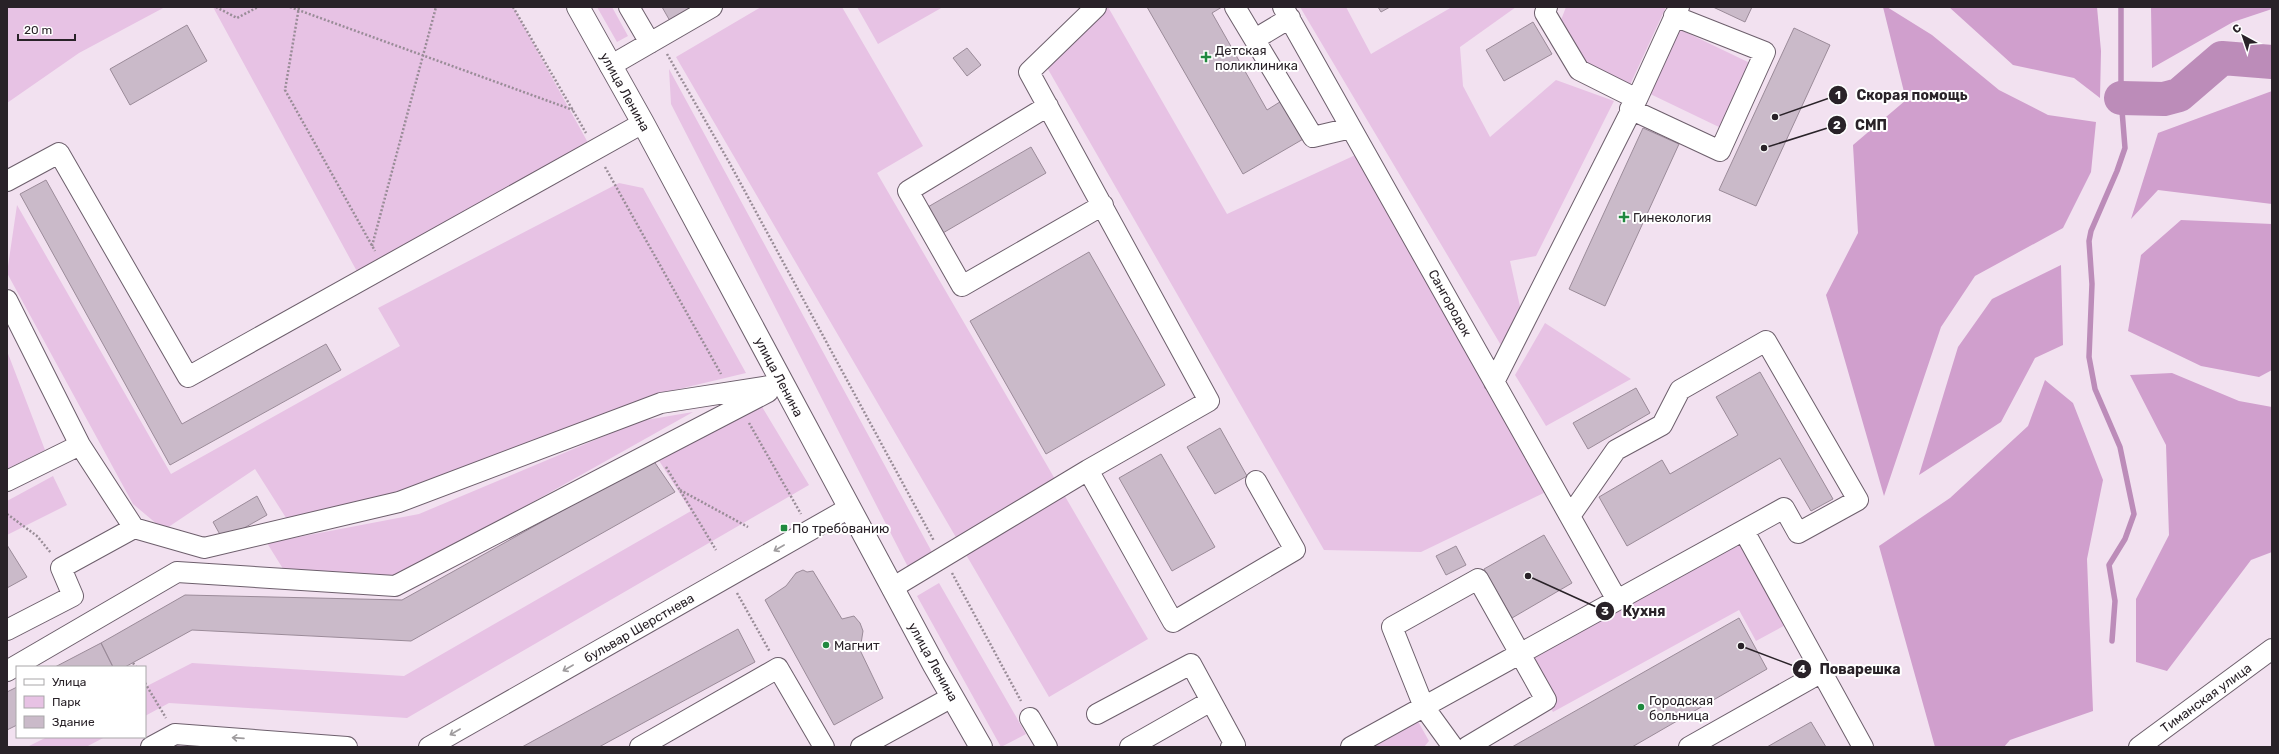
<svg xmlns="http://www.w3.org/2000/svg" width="2279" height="754" viewBox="0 0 2279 754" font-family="Rubik,sans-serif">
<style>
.green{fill:#e7c2e4}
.forest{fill:#d09fcd}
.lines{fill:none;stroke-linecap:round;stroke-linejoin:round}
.stream{stroke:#bc8cb9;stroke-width:5.5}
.river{stroke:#bc8cb9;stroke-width:34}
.building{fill:#cabac9;stroke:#9b8b99}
.minor-casing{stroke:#6d5f6c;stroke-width:22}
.major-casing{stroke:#6d5f6c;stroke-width:24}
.path{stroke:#998c97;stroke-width:2.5;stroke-dasharray:2 2;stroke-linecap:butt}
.minor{stroke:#fff;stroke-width:20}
.major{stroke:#fff;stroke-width:22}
.oneway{stroke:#9f9c9e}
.poi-dot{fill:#20893f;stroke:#fff;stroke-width:1.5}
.labels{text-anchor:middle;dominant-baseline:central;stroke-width:4;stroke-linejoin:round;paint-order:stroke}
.poi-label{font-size:13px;fill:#292228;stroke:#fff;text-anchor:start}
.street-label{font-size:13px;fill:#292228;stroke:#fff}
.leader{fill:none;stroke:#292228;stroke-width:1.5}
.callout-dot{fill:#292228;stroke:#fff;stroke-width:1.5}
.mark-label{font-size:12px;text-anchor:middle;font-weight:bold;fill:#fff}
.callout-label{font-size:14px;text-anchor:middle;font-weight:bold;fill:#292228;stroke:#fff;stroke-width:4;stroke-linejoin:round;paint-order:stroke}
</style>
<rect width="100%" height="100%" fill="#f2e1f0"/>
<path class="green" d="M7,7H165L79,53L7,103Z
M213,7H513L592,150L360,277Z
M597,7H612L628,36L617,42Z
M761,7H842L923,146L877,173L1148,639L1049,697L676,57Z
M857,7H943L878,44Z
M1104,7H1108L1227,214L1362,152L1554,488L1421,552L1324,550L1045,64Z
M1300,7H1346L1371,54L1452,7H1516L1460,47L1463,86L1490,137L1556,80L1614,101L1536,256L1510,261L1523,320L1502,347Z
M1566,7H1666L1623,100L1556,33Z
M1675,27L1752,64L1721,128L1644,91Z
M669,69L933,554L908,567L671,104Z
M619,183L643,188L746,373L658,394L400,495L288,521L255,469L164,530L133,504L7,273L17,205L171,474L400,346L378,308Z
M1545,323L1631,379L1546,426L1515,375Z
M7,351L45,450L7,469Z
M758,400L809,485L407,718L169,703L145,716V687L192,663L404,676L691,511L658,459Z
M693,412L394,580L285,572L267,543L419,514L640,421Z
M53,476L67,505L7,535V501Z
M1744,535L1791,622L1756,641L1739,610L1553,712L1522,656Z
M939,583L1026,734L1001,747L917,596Z
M1415,716L1429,741L1424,747H1360Z
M47,737H105L86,747H27Z"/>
<path class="forest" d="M1883,7H1887L1932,35L1999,90L2048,115L2096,122L2091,172L2063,228L1975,276L1941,327L1884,496L1826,295L1858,233L1853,145L1906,100Z
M1949,7H2097L2101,51L2100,98L2074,78L2013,65Z
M2151,7H2272V9L2233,22L2152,68Z
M2272,91V204L2158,190L2131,219L2158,133Z
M2181,220L2272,224V370L2259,377L2201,366L2128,331L2141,255Z
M2061,265L2063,345L2035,358L2001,422L1919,475L1958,347L1992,299Z
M2172,373L2239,401L2272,407V552L2251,560L2167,671L2136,662V599L2169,535L2166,445L2130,375Z
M2045,380L2073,403L2103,480L2087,559L2093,711L2010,740L2004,747H1935L1879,546L1950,498L2028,426Z"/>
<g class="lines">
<path class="stream" d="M2112,641L2115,601L2109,565L2125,539L2134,514L2120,447L2095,389L2089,357L2092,284L2089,241L2091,231L2117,171L2125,148L2121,98V7"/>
<path class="river" d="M2121,98L2164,99L2179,95L2222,58L2272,62"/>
</g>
<path class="building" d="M662,7H693L670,21Z
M1147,7H1222L1212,13L1267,110L1283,100L1305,138L1243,174Z
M1378,7H1390L1381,12Z
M1713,7H1752L1745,22Z
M1533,22L1552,54L1504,81L1486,50Z
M187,25L207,61L130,105L110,69Z
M1794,28L1830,45L1756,206L1719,190Z
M967,48L981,65L967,76L953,58Z
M1643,128L1679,144L1605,306L1569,289Z
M1031,147L1046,173L936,237L921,211Z
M46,180L182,424L326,344L341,370L170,465L20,194Z
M1089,252L1165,385L1046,454L970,321Z
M1760,372L1833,499L1811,511L1780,458L1627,546L1599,497L1662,460L1670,474L1738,435L1716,397Z
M1636,388L1650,413L1588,449L1573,423Z
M1220,428L1247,476L1215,494L1187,447Z
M1161,454L1215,547L1172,571L1119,478Z
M653,460L675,492L411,641L192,630L125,667H113L101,643L185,595L402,600Z
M257,496L267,515L223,540L213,522Z
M1544,535L1572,583L1512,618L1484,569Z
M7,545L27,577L7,588Z
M1456,546L1466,565L1446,575L1436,556Z
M803,570L807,572L813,571L842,619L854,616L860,623L863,631L860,650L883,698L834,725L765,600L786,586L796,573Z
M1739,618L1767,669L1632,747H1512Z
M738,629L755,662L599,747H522Z
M101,643L113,667H55Z
M17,687V725L7,730V692Z
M1811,722L1826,747H1767Z"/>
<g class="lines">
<g class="minor-casing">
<path id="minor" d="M629,7L650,43
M1235,7L1313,137L1351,128
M1283,7L1617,600
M1547,7L1545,13L1579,70L1637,99
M1255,39L1290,18
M610,66L712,7
M1048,106L908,191L962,286L1103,205
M1630,109L1720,151L1765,52L1674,16
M7,181L59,153L188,377L643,123
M7,300L80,445L134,528L204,548L399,502L661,403L782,384
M1494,382L1637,99L1679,7
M1088,470L1173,622L1295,550L1256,481
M7,481L80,445
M1744,531L1863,747
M892,588L1088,470L1209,401L1029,72L1096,7
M7,630L73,596L61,568L134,528
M7,671L177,572L395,586L768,392
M1097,714L1191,664L1235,745L1231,747
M1030,718L1047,747
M151,747L175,734L347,747
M429,747L849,508
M640,747L778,668L824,747
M861,747L952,697
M1130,747L1211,701
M1351,747L1784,508L1798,533L1858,500L1766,341L1680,390L1662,425L1616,450L1570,516
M1453,747L1424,707L1392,627L1478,579L1546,700L1467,747
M1689,747L1822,672
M2139,747L2272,649"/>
</g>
<g class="major-casing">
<path id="major" d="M578,7L643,123L934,665L981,747"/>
</g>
<path class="path" d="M216,7L237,18L258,7
M290,7L573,110
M299,7L285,90L375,251
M513,7L586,133
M667,54L729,162L934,541
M605,167L721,374
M372,246L436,7
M749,423L801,514
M666,467L716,550
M680,490L748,527
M7,514L37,536L51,553
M952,573L1021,701
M737,593L770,652
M133,663L136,667
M145,683L166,718"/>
<use href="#minor" class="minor"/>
<use href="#major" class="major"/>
</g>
<defs><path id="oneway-shaft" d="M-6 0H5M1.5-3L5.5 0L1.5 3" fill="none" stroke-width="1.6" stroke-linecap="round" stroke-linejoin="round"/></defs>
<g class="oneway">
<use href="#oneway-shaft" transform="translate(779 548) rotate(150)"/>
<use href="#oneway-shaft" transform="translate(568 668) rotate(150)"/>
<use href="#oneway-shaft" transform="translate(455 732) rotate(150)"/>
<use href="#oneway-shaft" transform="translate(238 738) rotate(-176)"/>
</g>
<g class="poi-dot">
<path d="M1204 51h4v4h4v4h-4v4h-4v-4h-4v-4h4z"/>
<path d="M1622 211h4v4h4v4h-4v4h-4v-4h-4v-4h4z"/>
<rect x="780" y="524" width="8" height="8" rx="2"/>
<circle cx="826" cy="645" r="4"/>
<circle cx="1641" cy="707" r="4"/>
</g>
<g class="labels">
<g class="poi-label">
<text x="1215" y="50">Детская<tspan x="1215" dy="15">поликлиника</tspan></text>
<text x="1633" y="217">Гинекология</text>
<text x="792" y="528">По требованию</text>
<text x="834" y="645">Магнит</text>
<text x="1649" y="700">Городская<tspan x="1649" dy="15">больница</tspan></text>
</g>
<g class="street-label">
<text transform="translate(625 92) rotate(61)">улица Ленина</text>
<text transform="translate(1450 303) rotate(61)">Сангородок</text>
<text transform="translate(779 377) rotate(62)">улица Ленина</text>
<text transform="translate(639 628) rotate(-30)">бульвар Шерстнева</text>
<text transform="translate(933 662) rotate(61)">улица Ленина</text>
<text transform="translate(2206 698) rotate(-36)">Тиманская улица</text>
</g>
</g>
<path class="leader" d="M1775 117L1838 95M1764 148L1837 125M1528 576L1605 611M1741 646L1802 669"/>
<g class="callout-dot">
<circle cx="1775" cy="117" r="4"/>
<circle cx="1764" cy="148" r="4"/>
<circle cx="1528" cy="576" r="4"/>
<circle cx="1741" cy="646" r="4"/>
<circle cx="1838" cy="95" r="10"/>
<circle cx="1837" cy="125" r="10"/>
<circle cx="1605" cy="611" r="10"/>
<circle cx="1802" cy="669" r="10"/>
</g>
<g class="mark-label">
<text x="1838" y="99">1</text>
<text x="1837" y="129">2</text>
<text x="1605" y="615">3</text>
<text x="1802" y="673">4</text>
</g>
<g class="callout-label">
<text x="1912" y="100">Скорая помощь</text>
<text x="1871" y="130">СМП</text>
<text x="1644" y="616">Кухня</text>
<text x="1860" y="674">Поварешка</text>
</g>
<rect width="2279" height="754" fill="none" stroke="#292228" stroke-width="16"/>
<rect x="16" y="666" width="130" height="72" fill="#ffffff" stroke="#a9a7a9"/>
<rect x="24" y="679" width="20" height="6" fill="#ffffff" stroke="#a9a7a9"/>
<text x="52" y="686" font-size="12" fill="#292228">Улица</text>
<rect x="24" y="696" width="20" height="12" fill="#e7c2e4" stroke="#a9a7a9"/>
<text x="52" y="706" font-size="12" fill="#292228">Парк</text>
<rect x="24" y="716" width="20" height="12" fill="#cabac9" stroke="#a9a7a9"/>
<text x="52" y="726" font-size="12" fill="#292228">Здание</text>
<g transform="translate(2243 36) rotate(320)" stroke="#ffffff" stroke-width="3" paint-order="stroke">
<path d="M0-3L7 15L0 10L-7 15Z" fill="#292228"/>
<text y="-6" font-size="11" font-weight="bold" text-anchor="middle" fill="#292228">С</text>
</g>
<path d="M18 34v6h57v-6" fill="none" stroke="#292228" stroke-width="2"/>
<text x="24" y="34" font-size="12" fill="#292228" stroke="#ffffff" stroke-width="3" paint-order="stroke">20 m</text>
</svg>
